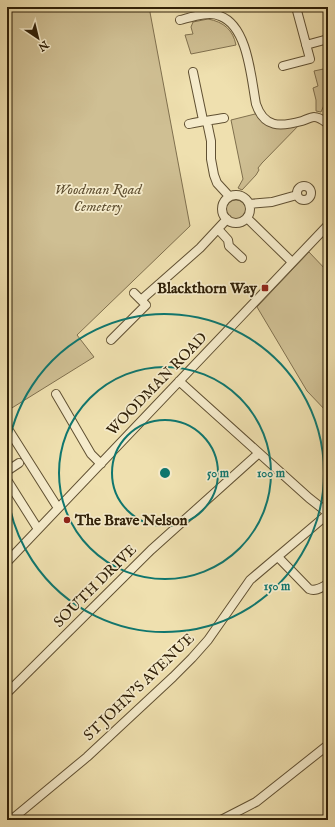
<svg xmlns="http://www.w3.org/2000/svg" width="335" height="827" viewBox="0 0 335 827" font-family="'IM FELL English',serif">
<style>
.green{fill:#cfbf93;stroke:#80704e}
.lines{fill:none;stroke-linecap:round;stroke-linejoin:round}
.minor-casing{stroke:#605032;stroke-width:10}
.minor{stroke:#f5ebcb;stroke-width:8}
.ring{fill:none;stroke:#0f766e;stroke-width:2}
.poi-dot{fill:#8f2418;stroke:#f5ebcb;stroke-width:1.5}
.labels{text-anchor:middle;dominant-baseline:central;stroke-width:3.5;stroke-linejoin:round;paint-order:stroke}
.park-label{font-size:15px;font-style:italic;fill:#605032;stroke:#f5ebcb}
.poi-label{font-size:15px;font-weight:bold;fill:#302008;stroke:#f5ebcb;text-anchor:end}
.street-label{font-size:15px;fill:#302008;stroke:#f5ebcb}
.centre{fill:#0f766e;stroke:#f5ebcb;stroke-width:2}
.ring-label{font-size:12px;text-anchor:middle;font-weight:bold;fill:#0f766e;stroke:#f5ebcb;stroke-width:3.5;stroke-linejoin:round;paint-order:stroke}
</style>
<rect width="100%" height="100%" fill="#efe0af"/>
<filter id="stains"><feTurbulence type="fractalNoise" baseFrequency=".005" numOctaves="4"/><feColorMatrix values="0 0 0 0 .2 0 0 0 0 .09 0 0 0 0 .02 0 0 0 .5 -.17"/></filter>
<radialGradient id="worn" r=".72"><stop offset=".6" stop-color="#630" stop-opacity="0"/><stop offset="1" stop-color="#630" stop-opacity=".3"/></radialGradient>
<path class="green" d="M7,7H149L190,226L77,335L94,357L7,411Z
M208,19C224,22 233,30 236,45L191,54L185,35L193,34L191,27L193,22Z
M328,68V96L321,112L316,111V100L313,88L318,86L314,71Z
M259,113L271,124L303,121L262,163L258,168L259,170L256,175L242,190L238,188L243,179L231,120Z
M226 210a10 10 0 1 1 20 0a10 10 0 1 1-20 0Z
M309,252L328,272V413L307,391L257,307Z"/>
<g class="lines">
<g class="minor-casing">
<path id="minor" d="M180,20C192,17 209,11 220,16C248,26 251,78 256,104C264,128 280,127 302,121C306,120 310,117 314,117C320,117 324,121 328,124
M306,45L328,39
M283,66L310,59L296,7
M193,72L203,120
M207,122L211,141V159L214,175L217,183L229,196
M189,124C201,121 212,120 224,118
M297 193a7 7 0 1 1 14 0a7 7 0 1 1-14 0Z
M222 209a14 14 0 1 1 28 0a14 14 0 1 1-28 0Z
M249,204L272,202L297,195
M247,218L292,262
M218,229L228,240L229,246L242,258
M134,293L141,300
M111,340L146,305L141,300L200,248L227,219
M179,381L309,498L328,513
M56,394L91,454L101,464
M8,429L58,508
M7,471L19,463
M7,480L38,529
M278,557L309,589C316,592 322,587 328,584
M7,562L328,225
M7,693L151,550L259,453
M11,820L87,757L173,677L192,658L208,640L250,580L328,514
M221,820L256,802L328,745"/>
</g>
<use href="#minor" class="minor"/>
</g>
<g class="ring">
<circle cx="165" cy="473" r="53"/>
<circle cx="165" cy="473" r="106"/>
<path d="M7 455A159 159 0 1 1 7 491"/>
</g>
<g class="poi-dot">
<rect x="261" y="284" width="8" height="8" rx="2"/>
<circle cx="67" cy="520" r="4"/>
</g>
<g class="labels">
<g class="park-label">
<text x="98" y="189">Woodman Road<tspan x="98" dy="17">Cemetery</tspan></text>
</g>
<g class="poi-label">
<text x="257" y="288">Blackthorn Way</text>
<text x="75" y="520" text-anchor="start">The Brave Nelson</text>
</g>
<g class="street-label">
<text transform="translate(157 384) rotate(-46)">WOODMAN ROAD</text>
<text transform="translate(95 586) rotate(-45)">SOUTH DRIVE</text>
<text transform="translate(139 687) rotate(-44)">ST JOHN'S AVENUE</text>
</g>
</g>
<circle cx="165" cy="473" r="6" class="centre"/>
<g class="ring-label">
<text x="218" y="477">50 m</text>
<text x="271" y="477">100 m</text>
<text x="277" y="590">150 m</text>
</g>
<rect width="335" height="827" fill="none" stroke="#efe0af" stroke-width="24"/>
<rect x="8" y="8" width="319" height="811" fill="none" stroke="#302008" stroke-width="2"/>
<rect x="12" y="12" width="311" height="803" fill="none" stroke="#302008"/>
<g transform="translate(38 38) rotate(145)" stroke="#f5ebcb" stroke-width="3" paint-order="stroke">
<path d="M0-3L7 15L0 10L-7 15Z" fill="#302008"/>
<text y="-6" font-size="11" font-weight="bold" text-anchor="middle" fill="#302008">N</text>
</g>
<rect width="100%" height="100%" filter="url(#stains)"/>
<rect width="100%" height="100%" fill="url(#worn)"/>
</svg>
